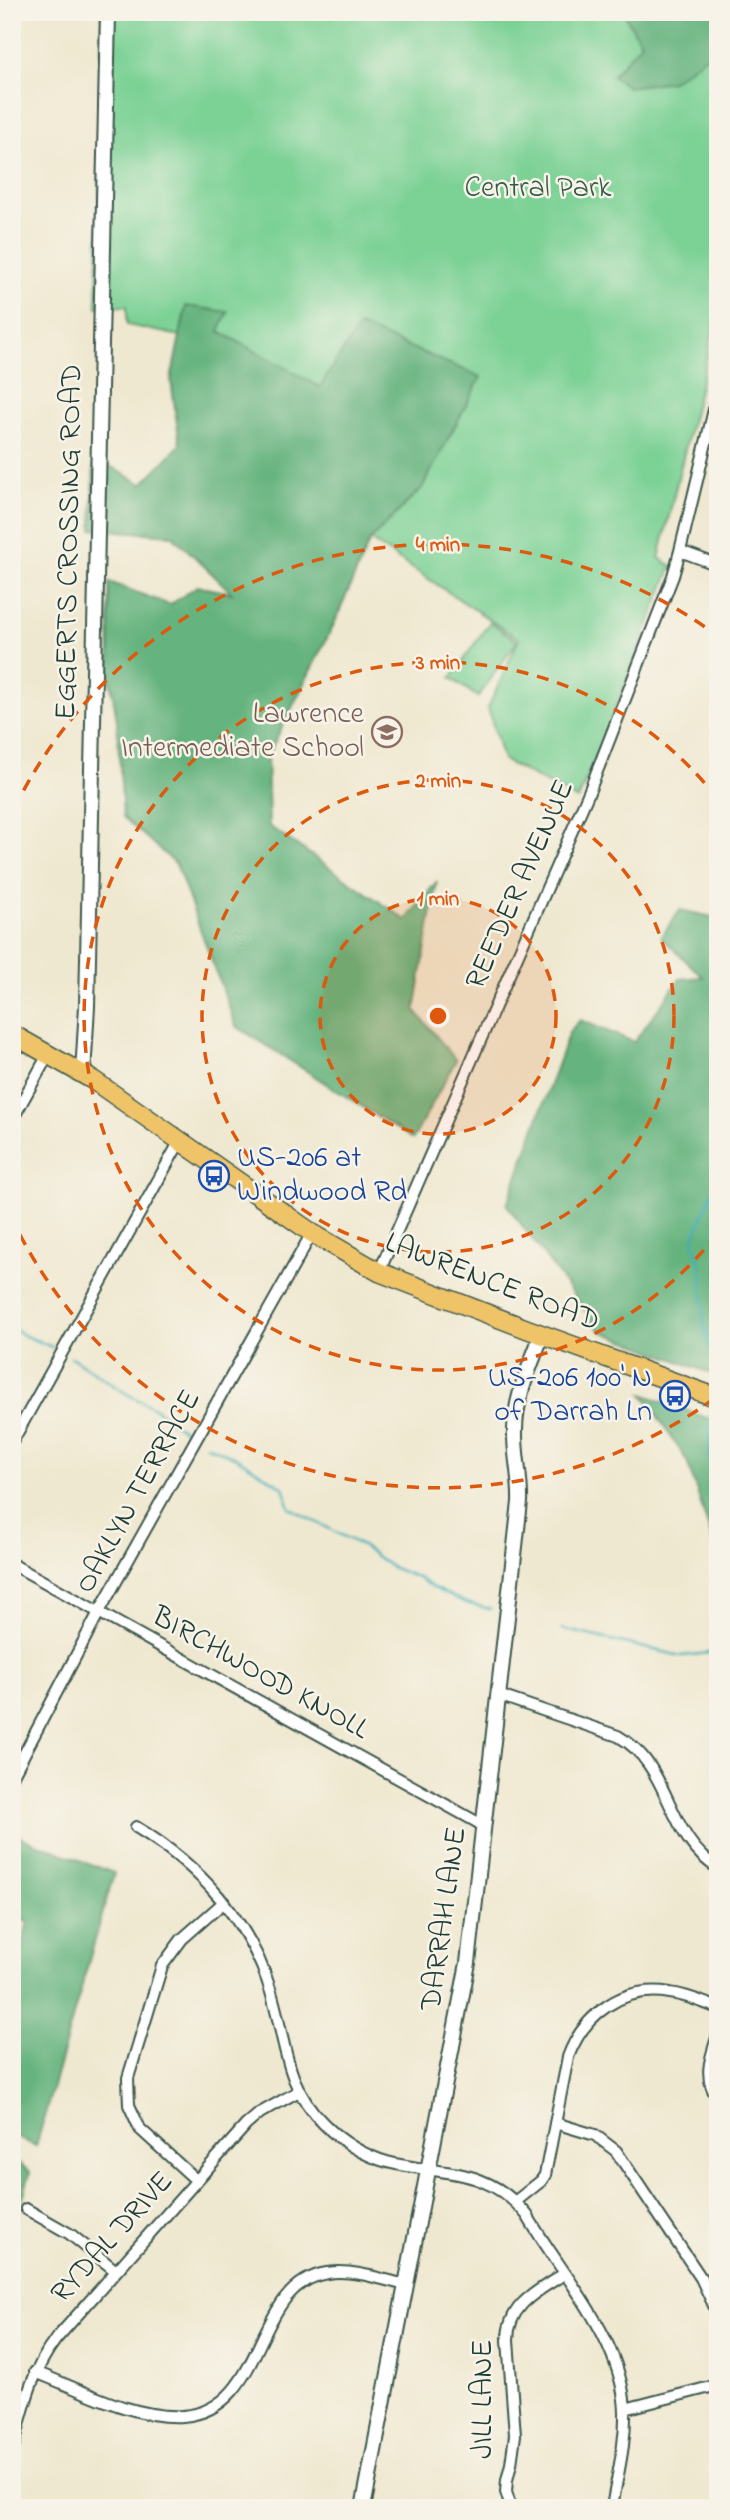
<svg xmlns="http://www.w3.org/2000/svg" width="730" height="2520" viewBox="0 0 730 2520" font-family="'Indie Flower',sans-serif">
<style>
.green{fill:#7cd195;stroke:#4e8764;stroke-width:2}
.forest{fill:#65b37e;stroke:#427859;stroke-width:2}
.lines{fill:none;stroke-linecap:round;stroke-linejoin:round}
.stream{stroke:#3cadb6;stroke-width:2.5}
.minor-casing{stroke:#3e574b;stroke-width:14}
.tertiary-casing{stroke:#3e574b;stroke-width:18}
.primary-casing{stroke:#3e574b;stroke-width:21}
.minor{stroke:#fff;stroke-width:10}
.tertiary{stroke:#fff;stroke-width:14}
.primary{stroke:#efc469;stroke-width:18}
.ring{fill:none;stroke:#de580e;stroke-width:3.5;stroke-dasharray:12 9}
.labels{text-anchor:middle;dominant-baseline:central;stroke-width:5;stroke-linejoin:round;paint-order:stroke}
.park-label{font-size:30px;fill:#325b47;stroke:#f7f3e8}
.street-label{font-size:30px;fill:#1f3d34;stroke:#f7f3e8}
.education-label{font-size:30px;fill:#785e54;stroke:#f7f3e8;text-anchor:end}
.transit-label{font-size:30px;fill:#164399;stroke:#f7f3e8;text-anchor:start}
.centre{fill:#de580e;stroke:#f7f3e8;stroke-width:3.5}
.ring-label{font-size:21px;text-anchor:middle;font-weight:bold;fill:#de580e;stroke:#f7f3e8;stroke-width:5;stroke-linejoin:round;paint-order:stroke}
</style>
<rect width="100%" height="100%" fill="#f7f3e8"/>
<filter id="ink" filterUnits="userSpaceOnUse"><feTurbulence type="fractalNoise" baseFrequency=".0143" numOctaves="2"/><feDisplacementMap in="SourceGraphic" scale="14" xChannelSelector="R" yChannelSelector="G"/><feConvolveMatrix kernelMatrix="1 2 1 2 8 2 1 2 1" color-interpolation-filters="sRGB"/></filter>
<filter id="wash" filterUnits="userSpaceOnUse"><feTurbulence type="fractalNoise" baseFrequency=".00686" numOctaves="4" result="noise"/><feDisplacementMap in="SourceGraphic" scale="28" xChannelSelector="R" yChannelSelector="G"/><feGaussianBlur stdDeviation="1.57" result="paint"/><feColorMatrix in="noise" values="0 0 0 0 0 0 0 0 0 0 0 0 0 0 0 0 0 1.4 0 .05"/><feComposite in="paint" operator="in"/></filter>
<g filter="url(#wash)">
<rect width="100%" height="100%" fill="#efe8d0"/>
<path class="green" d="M102,12H718V310L659,558L672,566L578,800L503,760L488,708L519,639L370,540L422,488L480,377L324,395L214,343L127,325V306L97,307Z
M490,622L517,641L478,697L451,678Z"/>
<path class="forest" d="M623,12H718V52L715,50L672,81L628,87L612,76L641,43Z
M186,306L228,312L219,331L320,387L359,326L481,377L422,488L370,540L334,624L267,757L269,826L406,920L437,881L415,1010L456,1060L413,1139L236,1026L176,864L123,817L117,720L110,678L109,582L170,605L197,586L232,593L172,535L92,529L94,457L142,484L180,445L171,380Z
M680,910L718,918V1376L600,1331L507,1205L569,1032L580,1020L634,1042L680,979L703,977L661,937Z
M643,1394L715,1421L711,1461L718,1498V1557L687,1461Z
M12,1834L114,1873L36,2146L12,2135V1972H16L28,1921L12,1917Z
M14,2159L30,2172L12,2239V2164Z"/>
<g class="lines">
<path class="stream" d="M12,1327L23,1335L52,1347
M71,1357L127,1394L156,1409L171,1422L187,1432
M713,1388L715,1370L704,1324L701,1266L693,1240L718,1178
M712,1402C708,1441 707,1470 718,1508
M206,1445L237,1458L283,1487L290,1508L362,1546L391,1567L420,1579L433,1588L466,1603L490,1609
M562,1629L681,1656L709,1653L718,1657"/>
</g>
</g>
<g filter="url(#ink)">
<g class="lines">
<g class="minor-casing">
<path id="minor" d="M718,393L680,551L718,565
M12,1120L49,1053
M379,1272L589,792L673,576L680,551
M12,1442L180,1141
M12,1564L484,1826
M498,1695L618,1736C672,1766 665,1836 718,1868
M12,1777L99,1612L312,1233
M136,1827C199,1865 250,1921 271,1992C286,2041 284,2085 324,2124C341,2141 363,2155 387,2162C443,2176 486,2165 527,2215C562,2276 622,2337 625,2411C626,2444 617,2476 612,2508
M718,2035C710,2059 703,2077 718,2099
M555,2123L595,2135L616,2151L701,2278L718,2314
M196,2180L140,2129L129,2105L128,2078L162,1966L182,1939L224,1902
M516,2201L541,2181L545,2175L568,2057C584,2014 623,1985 670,1993C687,1995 702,2002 718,2008
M26,2209L70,2234L116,2271
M35,2372C80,2389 133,2419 183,2416C269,2409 251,2285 327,2273C353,2269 381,2279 406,2285
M625,2409L718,2385
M12,2452C23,2411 30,2373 56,2339L246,2125L260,2113L299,2091
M511,2508L506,2492L507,2480L511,2464L515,2435L508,2340C508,2304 538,2291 564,2274"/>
</g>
<g class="tertiary-casing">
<path id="tertiary" d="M83,1074L87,1006L108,12
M363,2508L468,1963L520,1502C521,1478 514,1454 515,1430C515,1396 531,1365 542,1334"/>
</g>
<g class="primary-casing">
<path id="primary" d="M12,1034L93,1080L312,1233L379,1272L527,1329L718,1398"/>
</g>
<use href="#minor" class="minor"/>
<use href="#tertiary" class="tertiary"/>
<use href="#primary" class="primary"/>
</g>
</g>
<circle cx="438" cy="1016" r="118" fill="#de580e" fill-opacity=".12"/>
<g class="ring">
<circle cx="438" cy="1016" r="118"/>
<circle cx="438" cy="1016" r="236"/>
<path d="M717 1234A354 354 0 1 1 717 798"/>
<path d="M715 1398A472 472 0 0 1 14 1223M14 809A472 472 0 0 1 715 634"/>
</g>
<defs>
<g id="school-ring" transform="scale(1.575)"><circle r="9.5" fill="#f7f3e8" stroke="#8d6e63" stroke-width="1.5"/><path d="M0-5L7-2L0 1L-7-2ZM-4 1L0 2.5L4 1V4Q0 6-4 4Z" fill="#8d6e63"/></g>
<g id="bus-ring" transform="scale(1.575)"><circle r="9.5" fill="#f7f3e8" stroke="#1a4fb4" stroke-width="1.5"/><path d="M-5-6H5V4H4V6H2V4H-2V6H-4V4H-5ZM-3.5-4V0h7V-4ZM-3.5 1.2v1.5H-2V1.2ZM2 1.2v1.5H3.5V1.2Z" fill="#1a4fb4"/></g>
</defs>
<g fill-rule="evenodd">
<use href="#school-ring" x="387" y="732"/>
<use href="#bus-ring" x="214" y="1176"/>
<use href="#bus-ring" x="675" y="1396"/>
</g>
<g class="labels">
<g class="park-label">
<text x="538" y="189">Central Park</text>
</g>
<g class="street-label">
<text transform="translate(70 542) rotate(-89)">EGGERTS CROSSING ROAD</text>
<text transform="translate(521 885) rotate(-66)">REEDER AVENUE</text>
<text transform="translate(492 1283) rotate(21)">LAWRENCE ROAD</text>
<text transform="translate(139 1492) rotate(-61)">OAKLYN TERRACE</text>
<text transform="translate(260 1674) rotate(29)">BIRCHWOOD KNOLL</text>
<text transform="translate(445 1919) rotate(-82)">DARRAH LANE</text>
<text transform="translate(113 2238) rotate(-48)">RYDAL DRIVE</text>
<text transform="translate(484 2399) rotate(-90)">JILL LANE</text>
</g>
<g class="education-label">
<text x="364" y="715">Lawrence<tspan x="364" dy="34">Intermediate School</tspan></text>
</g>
<g class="transit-label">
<text x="237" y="1159">US-206 at<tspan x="237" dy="34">Windwood Rd</tspan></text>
<text x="652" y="1379" text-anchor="end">US-206 100' N<tspan x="652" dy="34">of Darrah Ln</tspan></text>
</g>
</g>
<circle cx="438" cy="1016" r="10" class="centre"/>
<g class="ring-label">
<text x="438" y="551">4 min</text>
<text x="438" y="669">3 min</text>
<text x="438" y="787">2 min</text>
<text x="438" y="905">1 min</text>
</g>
<rect width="730" height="2520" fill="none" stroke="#f7f3e8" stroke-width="42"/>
</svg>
